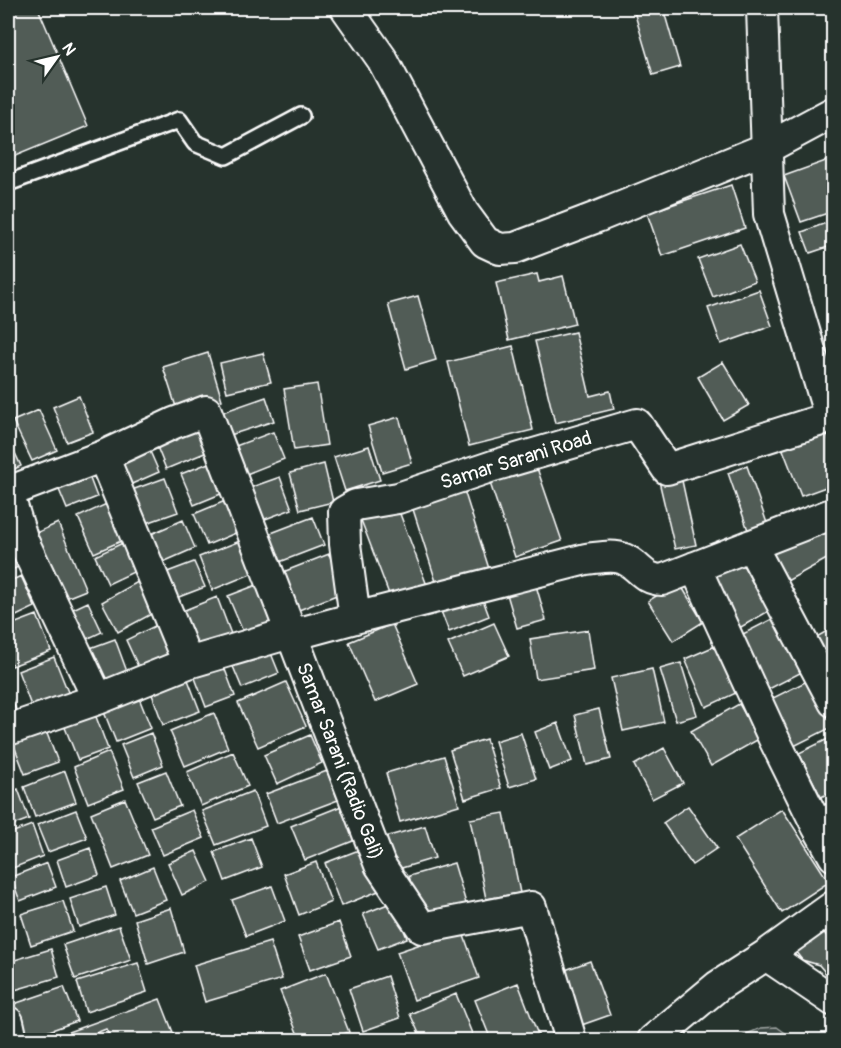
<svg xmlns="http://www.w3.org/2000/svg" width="841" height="1048" viewBox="0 0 841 1048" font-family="Pangolin,sans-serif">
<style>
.green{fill:#3e4944;stroke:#9ea4a2;stroke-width:1.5}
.building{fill:#515c57;stroke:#fff;stroke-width:1.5}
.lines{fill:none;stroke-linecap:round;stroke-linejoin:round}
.lane-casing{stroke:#fff;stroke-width:20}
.street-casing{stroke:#fff;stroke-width:34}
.lane{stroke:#26332d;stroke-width:15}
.street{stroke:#26332d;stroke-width:30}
.labels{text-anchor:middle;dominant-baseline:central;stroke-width:4.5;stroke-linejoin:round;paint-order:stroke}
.street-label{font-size:20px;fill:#fff;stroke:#26332d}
</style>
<rect width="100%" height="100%" fill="#26332d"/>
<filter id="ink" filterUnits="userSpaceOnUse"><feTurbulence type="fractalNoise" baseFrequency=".0167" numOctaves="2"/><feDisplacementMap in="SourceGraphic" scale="12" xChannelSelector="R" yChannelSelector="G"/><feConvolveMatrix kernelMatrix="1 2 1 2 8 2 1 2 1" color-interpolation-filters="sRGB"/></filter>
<g filter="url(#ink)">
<path class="green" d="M777,1027L795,1040H733L761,1028Z"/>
<path class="building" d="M8,8H38L88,126L8,159Z
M633,8H663L680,67L653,75Z
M834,158V211L801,222L784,176Z
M731,185L745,228L662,256L647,213Z
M834,220V245L810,253L802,232Z
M740,244L755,281L713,297L698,259Z
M537,274L539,282L563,276L575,324L509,340L496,283Z
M759,290L772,326L721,344L708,308Z
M418,296L436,360L406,369L388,304Z
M575,332L590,396L610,391L614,409L555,423L535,341Z
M513,346L533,430L469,446L448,362Z
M208,353L222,400L178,413L163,367Z
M263,353L271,382L227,392L220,363Z
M723,362L749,405L723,420L698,377Z
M317,384L327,445L294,450L284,389Z
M79,396L93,432L67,442L53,407Z
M266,397L274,421L224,437L217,414Z
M39,410L57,450L32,461L13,421Z
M399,417L412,463L382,472L368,426Z
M200,419L212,450L166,469L153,437Z
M824,426L834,451V484L801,496L780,442Z
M273,432L284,459L244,475L233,447Z
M8,438L21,466L8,472Z
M146,442L159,472L125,487L112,458Z
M369,446L380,480L345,491L334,457Z
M216,460L228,491L194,505L181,474Z
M324,464L333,502L300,510L290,473Z
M747,466L768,526L749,533L728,473Z
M86,468L97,497L67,509L55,480Z
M537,468L562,541L515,557L490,483Z
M681,476L696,545L675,549L659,481Z
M280,477L292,509L260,521L249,488Z
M165,478L178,512L141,525L129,491Z
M463,487L491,575L439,591L411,503Z
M230,499L243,530L207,545L194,514Z
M111,502L128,538L94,553L78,517Z
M397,506L428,588L392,602L361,520Z
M313,517L324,545L277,563L266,535Z
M183,520L195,548L154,566L142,538Z
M819,520L834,545V555L787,581L769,549Z
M58,523L86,590L61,600L34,534Z
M245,539L258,571L212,590L199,557Z
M129,540L142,568L108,584L95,556Z
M8,544L18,567L8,572Z
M329,554L344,592L294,612L278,574Z
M739,558L769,611L734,631L703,578Z
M194,562L205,587L171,600L162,574Z
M533,575L546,620L517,628L504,584Z
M21,576L35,607L8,620V582Z
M143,579L159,610L118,632L102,602Z
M679,582L703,622L673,641L648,601Z
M262,583L278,621L244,634L228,596Z
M479,589L489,616L449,632L439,606Z
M217,597L231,634L190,651L175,614Z
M88,602L102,632L76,644L62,614Z
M37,615L51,651L12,666L8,654V626Z
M774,618L802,672L765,691L737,637Z
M161,623L178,659L142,675L126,640Z
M494,623L509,656L463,676L448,643Z
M392,624L418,684L375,702L349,642Z
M834,627V658L827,662L813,639Z
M588,630L594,670L536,679L530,639Z
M115,639L129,677L97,689L82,651Z
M266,641L279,673L242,688L229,657Z
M715,646L736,693L706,707L685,659Z
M54,657L70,697L33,711L18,671Z
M221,659L235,696L206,707L192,670Z
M681,663L697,715L676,721L660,669Z
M652,669L664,722L623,731L611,678Z
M185,672L200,711L163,725L149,686Z
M809,680L832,727L792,747L769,700Z
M286,682L306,726L258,747L238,703Z
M8,690L20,720L8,725Z
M137,693L151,728L116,742L102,707Z
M739,704L759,739L711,766L691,731Z
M599,709L611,759L587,765L575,715Z
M214,713L228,748L185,766L170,731Z
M95,714L108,749L78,760L64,725Z
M558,723L572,761L549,770L535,732Z
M46,731L58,762L25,774L13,743Z
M151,733L163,765L134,777L121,745Z
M521,733L536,779L509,787L495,741Z
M310,735L322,763L277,784L264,755Z
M834,736V791L821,797L799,753Z
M486,739L501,788L465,799L450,750Z
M664,748L683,783L652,799L634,765Z
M109,752L124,789L88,803L74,767Z
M233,752L248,786L201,806L187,772Z
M444,756L459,805L400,822L386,773Z
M65,771L76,802L35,817L24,787Z
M166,771L180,806L153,817L138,782Z
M327,771L338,800L277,823L266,794Z
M18,789L29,819L8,827V793Z
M253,791L266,826L216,845L202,811Z
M125,799L148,855L113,869L91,813Z
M344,805L358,839L305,860L291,826Z
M688,806L717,848L692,865L663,823Z
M782,809L829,882L782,913L735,839Z
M76,810L87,838L48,852L37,825Z
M192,810L204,838L163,855L151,827Z
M504,813L520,893L486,899L470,819Z
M32,825L43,856L8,870V834Z
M425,826L435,858L395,870L385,837Z
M251,838L262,867L225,881L214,852Z
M90,848L99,875L66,887L57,860Z
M364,848L381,890L341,906L325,863Z
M196,851L210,882L182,895L168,863Z
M316,862L331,902L299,915L284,874Z
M47,863L56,887L20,901L11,877Z
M454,863L468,910L422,923L409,876Z
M153,867L166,900L133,913L120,881Z
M272,886L285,921L246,936L232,900Z
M106,887L115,915L79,927L70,899Z
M63,901L73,931L31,945L21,914Z
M393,902L407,938L378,949L363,914Z
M171,908L184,952L148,964L135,920Z
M339,922L351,956L310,970L298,937Z
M119,926L131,960L75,979L63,945Z
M462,930L479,978L414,1000L397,952Z
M822,930L834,945V983L819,965L802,960L795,951Z
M270,942L282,979L205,1002L194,965Z
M51,949L59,977L8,992V962Z
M590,961L610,1015L576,1027L557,973Z
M138,963L147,992L86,1012L77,982Z
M326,973L349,1032L326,1040H300L280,991Z
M387,976L400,1018L363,1031L349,989Z
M518,983L540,1040H491L475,1000Z
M64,987L77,1021L24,1040L11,1005Z
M456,994L473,1036L462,1040H422L410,1014Z
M160,999L176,1040H111L106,1029L96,1033L99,1040H46Z"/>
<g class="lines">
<g class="lane-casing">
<path id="lane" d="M8,183L179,120L195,143L226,156L301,116"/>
</g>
<g class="street-casing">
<path id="street" d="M346,8L382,59L463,212L485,242L500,249L515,248L597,217L767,148L834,112
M762,8L769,214L830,417
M103,456L188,663
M8,492L103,456L174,423L206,411L380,865L422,928L531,907L571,1040
M8,493L23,541L98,699
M751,545L834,702
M695,567L774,739L817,826L834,818
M355,618L586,559C598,558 613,554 624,559C640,566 642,579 662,580L834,513
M8,730L98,699L188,663L290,633L307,631L355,618L345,544L344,512L356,505L398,498L493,466L637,424L667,469L834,416
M817,826L834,856
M766,955L834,906
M8,1022L12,1040
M653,1040L718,986L766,955L834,1001"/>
</g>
<use href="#lane" class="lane"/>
<use href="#street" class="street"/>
</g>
</g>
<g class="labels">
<g class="street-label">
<text transform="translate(516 460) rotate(-17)">Samar Sarani Road</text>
<text transform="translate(340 761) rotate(69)">Samar Sarani (Radio Gali)</text>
</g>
</g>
<rect width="841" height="1048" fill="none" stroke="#26332d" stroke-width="30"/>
<rect x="15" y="15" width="811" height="1018" fill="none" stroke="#fff" stroke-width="2" filter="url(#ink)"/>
<g transform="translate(57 57) rotate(56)" stroke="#26332d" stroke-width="4.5" paint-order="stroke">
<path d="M0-4.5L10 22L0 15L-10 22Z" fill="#ffffff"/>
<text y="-9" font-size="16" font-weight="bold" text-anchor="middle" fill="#ffffff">N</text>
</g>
</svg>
